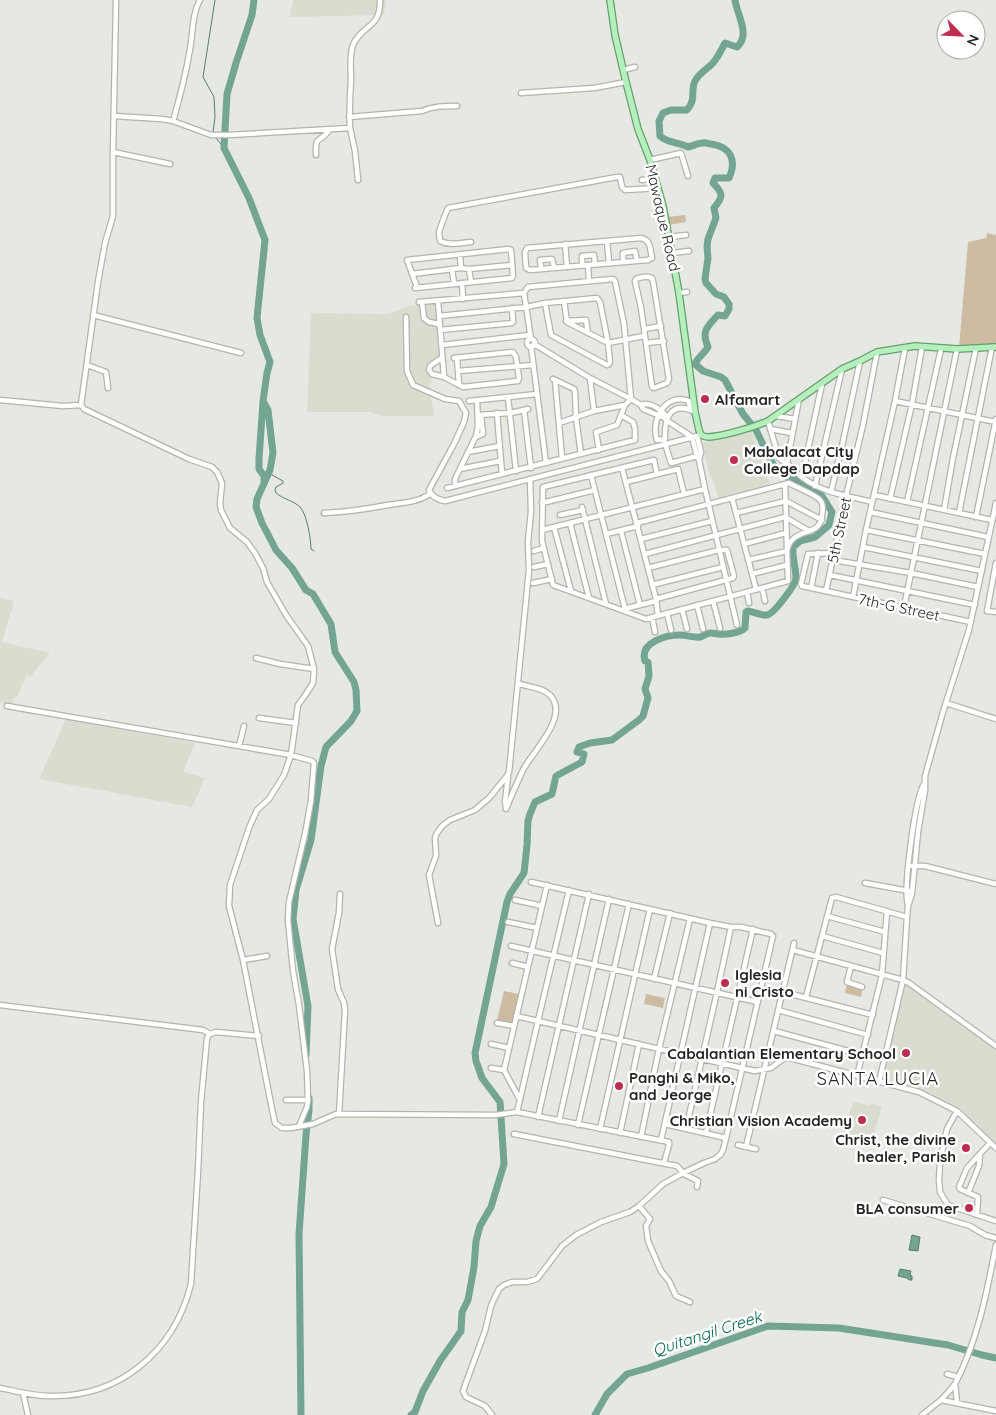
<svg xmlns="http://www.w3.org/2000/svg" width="996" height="1415" viewBox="0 0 996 1415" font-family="Quicksand,sans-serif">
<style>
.built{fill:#d8ddd0}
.green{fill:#cdbca2}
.water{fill:#74a492;stroke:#5c7d70}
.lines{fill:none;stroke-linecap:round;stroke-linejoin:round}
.stream{stroke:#5c7d70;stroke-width:1}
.river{stroke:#74a492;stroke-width:7}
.minor-casing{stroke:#b2b4ae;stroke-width:7}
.major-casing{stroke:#63a06a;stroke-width:8}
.minor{stroke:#fff;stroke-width:4.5}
.major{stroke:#b6efbe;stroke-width:5.5}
.poi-dot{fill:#bd2d50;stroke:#fff;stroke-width:2}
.labels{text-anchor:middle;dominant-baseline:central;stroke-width:5;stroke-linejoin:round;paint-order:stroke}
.street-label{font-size:15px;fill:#232321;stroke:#fff}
.poi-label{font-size:15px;font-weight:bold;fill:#232321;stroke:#fff;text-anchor:start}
.water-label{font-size:16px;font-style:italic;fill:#07674f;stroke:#fff}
.quarter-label{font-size:18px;letter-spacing:1px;fill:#232321;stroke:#fff}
</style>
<rect width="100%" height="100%" fill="#e6e9e3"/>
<path class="built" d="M293,0H386L384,15L290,17Z
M437,302L441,363L430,370L432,379L429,385L434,416H382L370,412H307L311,313L388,314L408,306Z
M751,430L771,486L719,500L712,477L710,478L702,443Z
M0,598L14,601L2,642L50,653L30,677L27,674L17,697L14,698L12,704L0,702Z
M66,719L195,743L183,772L205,778L192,807L39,779Z
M904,982L996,1049V1143L958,1107L921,1088L881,1077Z
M853,1101L869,1106L870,1103L882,1106L872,1143L843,1135Z"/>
<path class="green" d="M685,215L686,222L669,225L667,217Z
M987,233L996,235V344L959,347L968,242L986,238Z
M847,984L863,987L861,997L845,993Z
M504,991L519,994L512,1024L497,1020Z
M646,994L665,998L663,1008L644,1004Z"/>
<path class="water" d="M912,1235L920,1237L918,1251L909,1250Z
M900,1269L911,1271L910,1275L912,1276V1280H909L907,1278L898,1276Z"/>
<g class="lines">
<path class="stream" d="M213,132L215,117L214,97L203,77L215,0
M216,138L224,148
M270,470L272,475L283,481V483L276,487L275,490L276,493C283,499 294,501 300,507C307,514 311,540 311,549L314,551"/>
<path class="river" d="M254,0L252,15L236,63L227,94L224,148L249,198L265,240L257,318L260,335L270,362L267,373L263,401L268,410L273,453L270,470L257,499L256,507L262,523L276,550L292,568L306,590L313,594L331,624L335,652L354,682L356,690L357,711L351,721L326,747L321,766L311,840L296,890L293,919L308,1006L306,1055
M263,401L259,459V469L264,476V481
M301,1415L299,1234L306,1135L309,1110V1098
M411,1415L415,1412L423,1391L440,1361L461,1331L462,1312L468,1300L474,1267L476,1241L480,1226L491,1207L504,1164L500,1102L482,1078L476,1061L475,1053L507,902L510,894L524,873L527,845L528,821L530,814L535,802L552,794L556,776L582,762L584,754L577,752L579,747L590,743L612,740L639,720L643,716L648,698L645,689L649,676L648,662L645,661C639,642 667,635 680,635C686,635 695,638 700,637C704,636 706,633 711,633C713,633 717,634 719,634C726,635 739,633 745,628L746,612L748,611C754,612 762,616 767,615C774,614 795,585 796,579C796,568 792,558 793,547L800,541L815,537L829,525L832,512L822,496L799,481L787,477L777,471L768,455L756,430L743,414L725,380L721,377L703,371L695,364C698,357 704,354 708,347C701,331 707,327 718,315L725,316L729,309V304L724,297L716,294L706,283L705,279L708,258L707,246L708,239L716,218L714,208C723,197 724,194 713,183L715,178H729C737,160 731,147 711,144C708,144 706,142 703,143C698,143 693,146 688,147C679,142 667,143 660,136L659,121L663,113L671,110H687C697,99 690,91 695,81C699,73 707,69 712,64C718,58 721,50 725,43L737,47C751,35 737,15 735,0
M595,1415L607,1394L627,1374L648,1368L768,1326L839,1328L948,1345L982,1355L996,1358"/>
<g class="minor-casing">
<path id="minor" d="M116,0L113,152V216L105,243L98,282L81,405L84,409L189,459L212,467L217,472L222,483L220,504L221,510L230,528L247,542L255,553L263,568L267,582L286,615L308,646L314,669L313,683L306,694L298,705L291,755L284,775L269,799L257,810L249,828L230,885L229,906L243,960L270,1099L275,1123L282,1128H291L313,1124L336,1114L495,1115L517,1112L538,1021L755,1071L771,1068L783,1059L790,1058L919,1092L957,1111L996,1148
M623,70L635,67
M521,93L594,88L626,82
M114,116L162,119L173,121L211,135H229L350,128C349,112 350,96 351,80C351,68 349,57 353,45C362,24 381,29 380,0
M349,117L422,111C433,106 445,106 457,106
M173,121C180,97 186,74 190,49C193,33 192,14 200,0
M350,128L355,151L358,180
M113,152L170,164
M316,155C315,132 320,145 329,130
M650,160L681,153L688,176
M642,180L656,178
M669,237L686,235
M641,238C651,240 650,249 652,258L648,260L530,270L526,268L525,252L527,248Z
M607,241L609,263
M471,242C460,243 450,246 440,241C440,240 439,234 439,233C439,230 447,210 448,208L617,177H620L622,187L625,190L658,188
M565,244L567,267
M672,253L689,251
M460,255L461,268
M623,262V253L635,251L637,261
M582,265V256L594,255L595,264
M588,265L589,281
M541,268L540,260L552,259L554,267
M469,269L471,282
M452,270L454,283
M412,274L461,268L469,269L512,265
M462,283L463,299
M415,288L512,278L513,276L511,250L509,249L407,260L417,287
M679,293L687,292
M438,301L444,377
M564,301L567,322L608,343L644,336
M419,302L524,293
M422,302L424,318L429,322L439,324
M93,315L241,353
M439,316L527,307L545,303L597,298L600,302L608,343L610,362L609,364L607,365L551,335L545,303
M406,317L407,371L413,385L445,399L459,401L466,413L464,422L454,444L429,490C432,497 439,500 445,501L701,435
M566,321L586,320L588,333
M644,329L641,308L635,281L636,279C641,277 647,276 652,278L653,281L669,379L667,383L654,388L652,387L644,329L661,326
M440,330L512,323L513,322L512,308
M531,339L524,293L528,287L613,279L615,281L624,324L631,399L625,405L617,425L596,432L599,450
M527 343a4 4 0 1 1 8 0a4 4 0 1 1-8 0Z
M646,343L664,341
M534,344L590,378L631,399L641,405L643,409L667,419
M442,345L530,335
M531,346L546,463
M442,358L434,363L430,366L429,370L432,374L444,377L463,387L518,381L519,378L516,357L513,352L454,358
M457,358L459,385
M87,365L106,372L108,388
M458,371L533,365
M590,378L594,411
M553,379L574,389L575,392L576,418L581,454
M555,380L562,458
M508,397L516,471
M0,400L63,406L81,405
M469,401L537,394
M895,401L996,422
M641,405C651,401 660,410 668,417
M690,409L689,401C666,392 650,420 657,440L665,439C664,418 671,400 695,412
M524,410L531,468
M497,413L502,474
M478,415L511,413L528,409
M776,416L795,419
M666,420L692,437L697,456L699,460L705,489L737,625
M768,421L779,458C782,462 785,462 788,464C793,469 798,474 803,478C823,493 849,496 872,502
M559,423L594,411L625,405
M770,429L792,433
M697,436L701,452L699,460
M476,437L483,434L481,415
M665,443L671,463L697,456
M468,452L499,446
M787,463L799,399
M622,468L656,599L658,616
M460,469L500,461
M657,474L654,460L543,487L542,541L553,585L646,619L788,581L785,484
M591,475L625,609
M802,477L822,384
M626,482L678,469L684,494
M455,485V479L476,436L478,427L477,400
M815,486L842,369
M447,488L635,440V429L633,422L621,415
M831,492L842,446L860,361
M874,495L992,520
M732,498L756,589
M890,499L912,404L922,347
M907,502L941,349
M542,503L595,490
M582,507L606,604
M944,510L953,458L976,348
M870,512L988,537
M324,513C346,512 367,509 388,505C403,503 418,502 430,494
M736,513L786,501L822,520
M959,513L992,347
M560,515L583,510
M976,517L996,419
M570,523L589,598
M637,523L789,483C796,487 816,495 820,500C824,504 823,510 822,515C821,539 792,525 787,551L748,560
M554,527L571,591
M542,530L705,489
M866,530L985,554
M621,531L640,605
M606,534L638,526
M641,539L712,521
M744,544L786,533
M863,547L982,571
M534,551L544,548
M835,553L808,554L801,584L802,586L971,622
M645,554L785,517L809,531
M833,560L911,573L978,587
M996,563L987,611L996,612
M534,567L548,564
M648,568L719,550H727L734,576L733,578L656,599
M752,574L787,565
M830,575L975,605
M533,583L552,579
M652,585L723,567
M762,588L765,601
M811,588L818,553
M826,591L846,496L863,425L877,352
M747,592L749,603
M853,597L866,530L895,401L905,348
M713,601L720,628
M697,605L703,629
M904,607L957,349
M624,609L656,601
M682,609L687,629
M667,613L671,630
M652,617L655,632
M256,658L280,664L314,669
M946,703L996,719
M7,706L291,755L312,761L314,763L311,801L305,834L289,902L288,920L293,971L299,1005L307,1071L308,1100L307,1107L299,1126
M259,718L296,723
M239,746L244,726
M506,808L505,802L508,776
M506,809C511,796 517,783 523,770C533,751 570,716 550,695C540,686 529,688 518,683
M912,866H925L996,884
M865,883L909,891
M515,900L542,906
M908,905C903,888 915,799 924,784
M827,916L885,932
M508,922L537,928
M438,923L429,875L436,856L435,838L437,833L442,826L450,820L475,810L489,798L507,776L509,772L529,570L528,542L531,511L530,479
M822,936L883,953
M511,946L758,1002
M793,950L903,980L909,983L996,1046
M243,960L267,956
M512,963L528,967
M851,966L847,982L862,987
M654,979L670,913
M783,992L873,1015
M806,997L832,898L836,897L907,917
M0,1005L203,1030L210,1034
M778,1010L868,1035
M516,1016L538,1021L569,890
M497,1023L514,1026
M774,1031L863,1055
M491,1044L509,1048
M769,1052L786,1057
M491,1068L504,1070
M857,1076L882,975L887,911
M879,1082L903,980L907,917L908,906L912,893L918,832L925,790V776L943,712L969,630L996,503
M286,1100H308
M520,1100L504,1070L547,885
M957,1111L947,1129L940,1162L939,1180L940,1192L948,1205L996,1221
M517,1112L669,1142V1145L664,1163
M339,1114L345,1010L344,1003L338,989L332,949L339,913L340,894
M538,1117L589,894
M559,1121L609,899
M665,1124L726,1138
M578,1125L629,904
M600,1129L650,909
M686,1129L717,992L731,927
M620,1133L639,1044
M706,1133L753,929
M514,1134L677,1166L684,1174L698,1181L697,1187
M641,1137L659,1049L690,919
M661,1140L710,923
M738,1145L756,1149
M746,1147L794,943
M968,1193L979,1166L980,1154
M883,1200L970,1226L985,1235L996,1238
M639,1206L650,1219L646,1226L648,1241L661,1271L669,1281L676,1296L690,1302
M977,1215L978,1197L960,1189L959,1187L967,1168L990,1143
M947,1374L958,1377
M955,1384L957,1402
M0,1388C16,1391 32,1396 49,1396C119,1398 174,1352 191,1284L198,1171L201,1102L207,1038L210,1034L216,1032L259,1036
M23,1393L28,1415
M941,1400C946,1394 953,1388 956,1382C978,1339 987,1292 996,1245
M492,1415L485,1406L466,1397L463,1391L485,1331L491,1306L496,1295L499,1289L504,1285L512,1282H527L537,1279L562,1246L576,1235L601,1222L630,1212L639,1206L663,1184L683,1173L704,1163L715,1159L720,1155L723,1150L726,1138L773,936L771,934L741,927H731L710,923L531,882
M922,1415L941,1400L996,1411"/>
</g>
<g class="major-casing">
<path id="major" d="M610,0L615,35L626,82L638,129L650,160L663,206L679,293L695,412L699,430L701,435C705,437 705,437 709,437C724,436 754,427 768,421L842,369L860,361L877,352L915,346L957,349L996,347"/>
</g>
<use href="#minor" class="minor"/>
<use href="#major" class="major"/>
</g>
<g class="poi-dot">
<circle cx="705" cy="399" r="5"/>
<circle cx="734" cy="460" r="5"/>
<circle cx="725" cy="983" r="5"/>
<circle cx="906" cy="1053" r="5"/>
<circle cx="619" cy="1086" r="5"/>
<circle cx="862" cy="1120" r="5"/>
<circle cx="966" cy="1148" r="5"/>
<circle cx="969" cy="1208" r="5"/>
</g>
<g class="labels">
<g class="street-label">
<text transform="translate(663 218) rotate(77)">Mawaque Road</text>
<text transform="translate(839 530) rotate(-78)">5th Street</text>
<text transform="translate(899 607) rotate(12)">7th-G Street</text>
</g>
<g class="poi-label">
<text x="715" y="399">Alfamart</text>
<text x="744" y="451">Mabalacat City<tspan x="744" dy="17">College Dapdap</tspan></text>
<text x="735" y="974">Iglesia<tspan x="735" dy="17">ni Cristo</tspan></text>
<text x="896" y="1053" text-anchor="end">Cabalantian Elementary School</text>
<text x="629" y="1077">Panghi &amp; Miko,<tspan x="629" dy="17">and Jeorge</tspan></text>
<text x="852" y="1120" text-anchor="end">Christian Vision Academy</text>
<text x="956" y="1139" text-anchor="end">Christ, the divine<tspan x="956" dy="17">healer, Parish</tspan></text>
<text x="959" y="1208" text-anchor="end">BLA consumer</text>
</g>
<g class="water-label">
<text transform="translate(707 1333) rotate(-18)">Quitangil Creek</text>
</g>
<g class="quarter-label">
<text x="878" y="1078">SANTA LUCIA</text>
</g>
</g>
<g transform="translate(961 35) rotate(114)"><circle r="24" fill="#ffffff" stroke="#a7a7a6"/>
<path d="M0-4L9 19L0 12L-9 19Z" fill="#bd2d50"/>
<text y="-8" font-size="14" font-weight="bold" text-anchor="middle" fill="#232321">N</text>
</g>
</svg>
